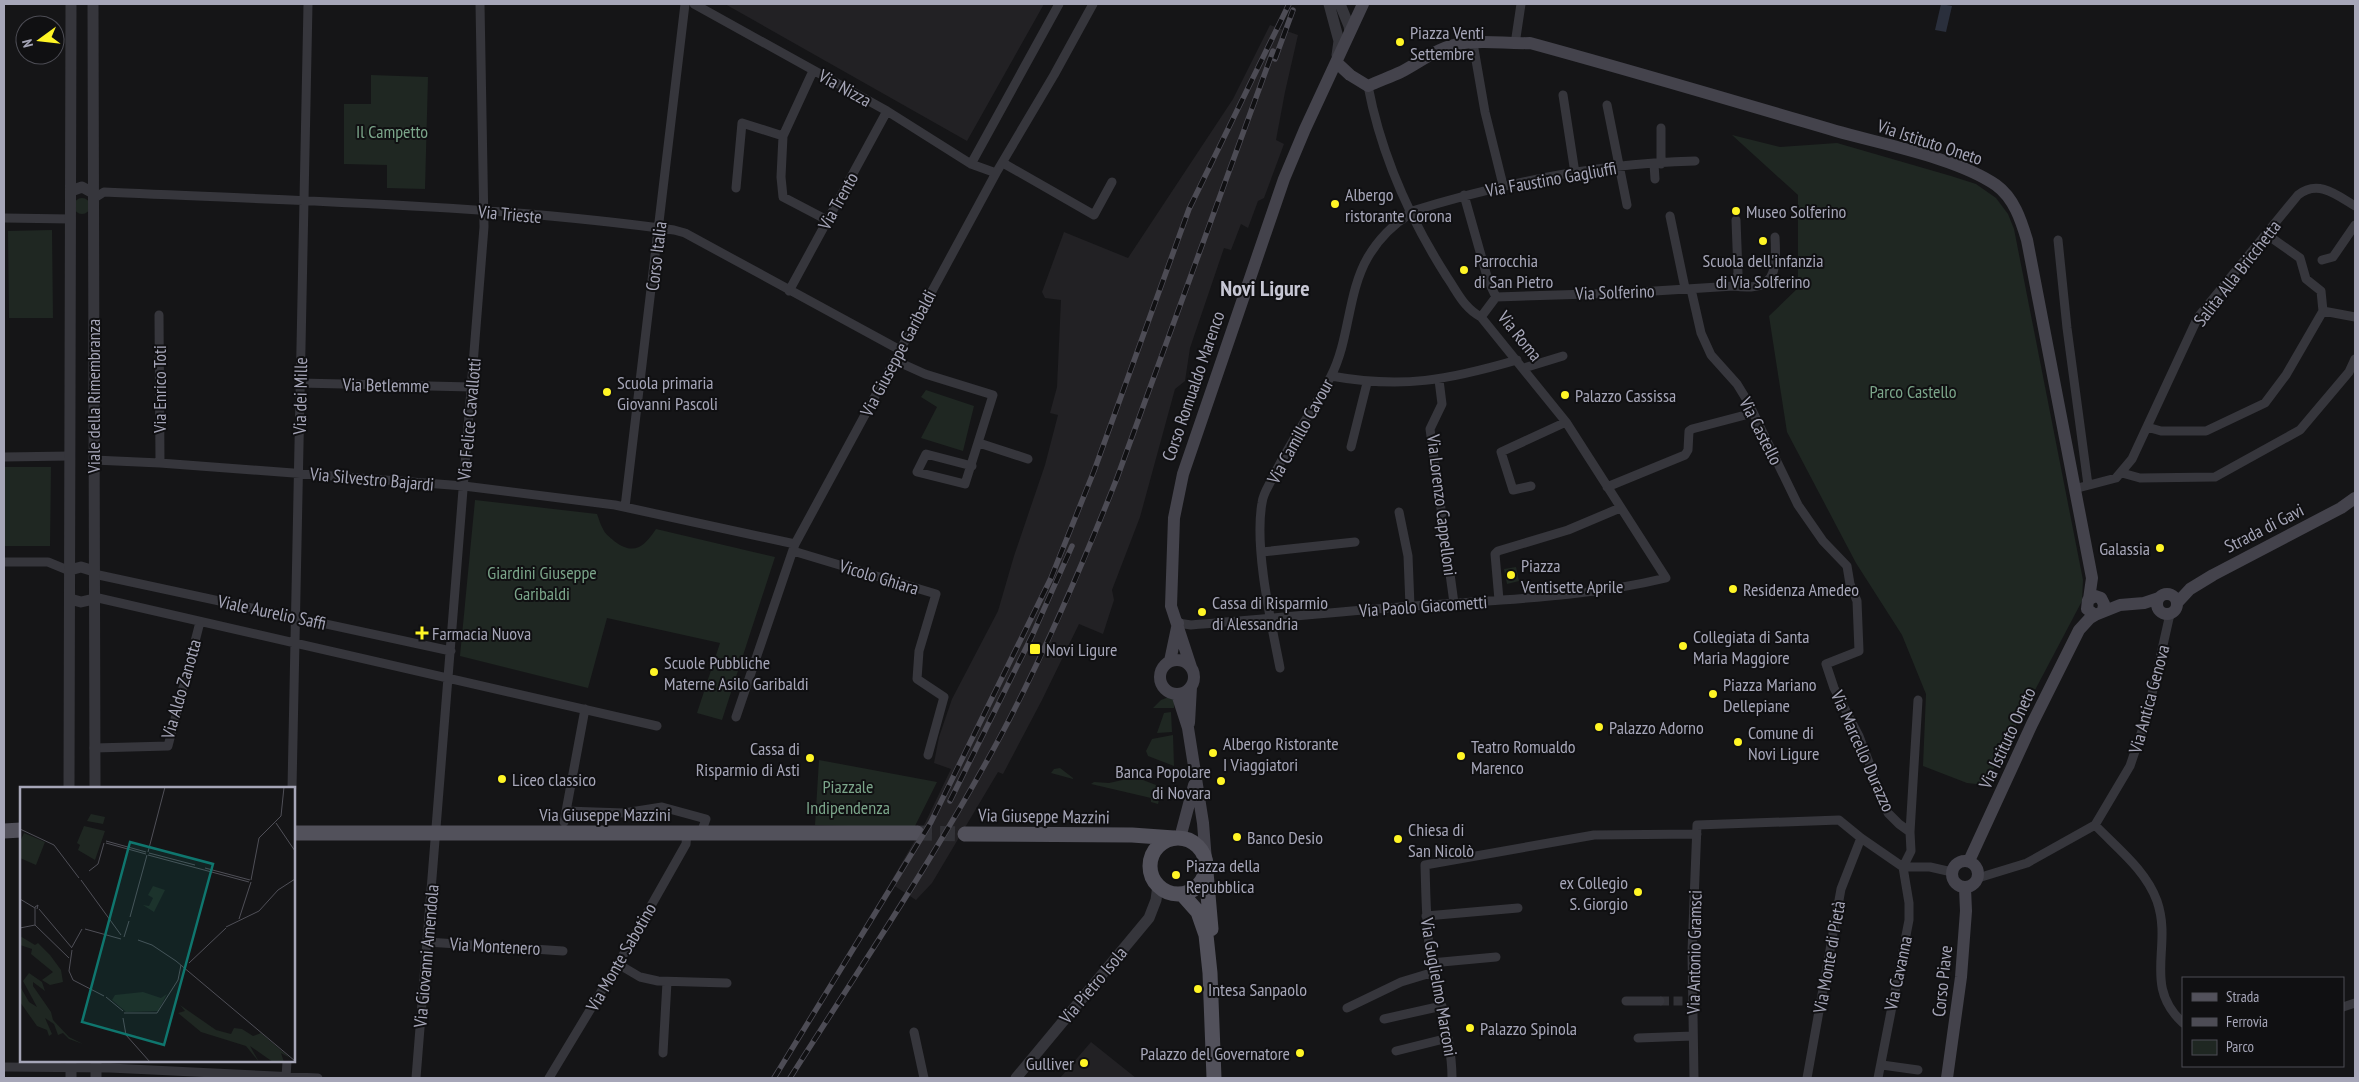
<svg xmlns="http://www.w3.org/2000/svg" width="2359" height="1082" viewBox="0 0 2359 1082" font-family="'PT Sans Narrow',sans-serif">
<style>
.built{fill:#222124}
.green{fill:#1f2722}
.water{fill:#2a2f3c}
.lines{fill:none;stroke-linecap:round;stroke-linejoin:round}
.minor-tunnel{stroke:#323237;stroke-width:9;stroke-dasharray:9 4.5;stroke-linecap:butt}
.primary-tunnel{stroke:#323237;stroke-width:15;stroke-dasharray:15 8;stroke-linecap:butt}
.minor{stroke:#36363c;stroke-width:9}
.tertiary{stroke:#36363c;stroke-width:11}
.secondary{stroke:#44434c;stroke-width:12}
.primary{stroke:#52515b;stroke-width:15}
.rail-casing{stroke:#4d4c55;stroke-width:5.5}
.rail{stroke:#101012;stroke-width:4;stroke-dasharray:11;stroke-linecap:butt}
.poi-dot{fill:#fff525;stroke:#101012;stroke-width:2}
.labels{text-anchor:middle;dominant-baseline:central;stroke-width:4;stroke-linejoin:round;paint-order:stroke}
.poi-label{font-size:18px;fill:#a6a6b8;stroke:#101012;text-anchor:start}
.street-label{font-size:18px;fill:#a6a6b8;stroke:#101012}
.park-label{font-size:18px;fill:#7ba58a;stroke:#101012}
.district-label{font-size:22px;font-weight:bold;fill:#c7c7d4;stroke:#101012}
.inset-road{fill:none;stroke:#4f4f57;stroke-width:1}
.view{fill:#0f766e;fill-opacity:0.15;stroke:#0f766e;stroke-width:2.5}
.inset-edge{fill:none;stroke:#a6a6b8;stroke-width:2.5}
</style>
<rect width="100%" height="100%" fill="#151517"/>
<path class="built" d="M725,4H1044L967,141Z
M1270,25L1298,35L1285,92L1276,140L1284,144L1264,198L1258,201L1248,228L1241,224L1231,250L1224,248L1190,348L1185,381L1175,389L1140,517L1112,590L1114,600L1103,634L1079,624L1042,700L1003,774L998,772L932,883L916,900L890,883L926,821L951,769L934,763L939,737L952,699L998,611L1014,556L1045,465L1058,415L1050,413L1057,387L1061,300L1045,298L1042,292L1064,232L1128,258L1233,99Z
M1091,1042L1136,1078H1060Z"/>
<path class="green" d="M371,75L428,77L425,189L387,188V165L344,164V104H371Z
M1732,135L1780,147L1837,143L1951,176L1976,184L1996,198L2008,214L2014,229L2083,580L2082,601L1985,785L1967,783L1923,766L1926,694L1902,635L1856,563L1787,432L1769,316L1798,288V195Z
M74 206a8 8 0 1 1 16 0a8 8 0 1 1-16 0Z
M52,230L53,318H9L8,231Z
M926,390L974,406L963,451L921,438L937,407L921,397Z
M4,467H51L50,546H4Z
M475,500L597,514C599,519 600,524 603,529C605,534 610,537 614,541C634,556 644,547 656,529L775,557L722,720L697,713L720,643L607,618L588,688L460,656Z
M1516,567L1519,581L1507,584L1504,569Z
M1169,697L1174,700V708H1153L1161,700Z
M1171,712L1172,732L1157,733L1164,713Z
M1173,735L1174,766L1148,756L1146,751L1152,739Z
M819,760L937,782L914,828L815,825Z
M1060,768L1073,778V779L1051,773L1054,769Z
M1127,779L1143,780L1156,785L1160,796L1158,804L1151,802V798L1091,784L1094,782L1109,783Z"/>
<path class="water" d="M1941,4L1952,6L1946,32L1935,30Z"/>
<g class="lines">
<path class="minor-tunnel" d="M1660,1001H1684"/>
<path class="primary-tunnel" d="M917,833L965,834"/>
<path class="minor" d="M694,4L887,111L971,164L996,173
M1473,43L1485,112L1503,185
M1515,44L1521,4
M1563,95L1575,173
M1607,105L1627,205
M783,136L813,71
M1003,163L1094,215L1112,182
M971,164L1059,4
M1654,164L1655,179
M1661,164V128
M736,188L742,123L783,136L781,177L783,197L827,220
M1464,195L1488,280L1496,297L1481,317
M93,199L104,192C294,201 486,204 674,230L685,233L900,350
M1409,212C1502,183 1598,163 1695,161
M1670,216L1685,288
M4,218L71,219
M2058,240L2067,328L2088,485
M2322,260L2333,257L2355,225
M1734,286L1738,273L1736,220
M1691,289L1701,333L1711,355L1737,384L1748,402L1798,505L1823,541L1847,566L1850,584L1857,601L1859,651L1826,664L1834,688L1859,736L1888,813L1899,824L1910,832
M789,291L887,111
M1496,297L1623,293L1734,286C1775,292 1777,273 1775,237
M2323,311L2355,317
M159,315L160,463
M894,360L925,374L993,395L965,484L917,472L926,454L972,466
M1524,368L1563,356
M1331,376C1403,389 1448,380 1517,360
M1439,380L1442,404L1430,429L1454,603
M300,383L472,387
M2147,427L2161,431H2206L2265,403L2286,375L2323,311L2321,291L2306,279L2300,258L2266,234
M979,443L1028,459
M1351,447L1367,383
M4,457L70,456
M94,460L160,463L464,486L615,505L795,544
M2122,473L2140,478L2215,477L2300,430L2349,372L2355,359
M1531,486L1513,490L1501,452L1566,422
M1607,487L1685,455L1688,450L1689,431L1692,429L1753,413
M2074,489L2116,478L2132,459L2198,317L2298,195C2318,179 2337,195 2355,206
M625,507L685,4
M1399,512L1408,556L1410,606
M793,551L936,594L919,651L917,679L944,697L928,755
M1262,552L1355,542
M4,562H48L70,571
M94,574L451,651
M94,597L657,726
M1499,600L1495,554L1498,551L1568,530L1620,508
M1178,623L1191,625C1270,619 1350,610 1429,605C1509,599 1588,597 1666,578L1566,422L1481,317C1464,308 1458,293 1447,277C1410,219 1381,154 1368,86
M1280,668C1271,622 1254,547 1262,503C1263,493 1270,484 1274,475C1291,441 1313,410 1331,376C1350,339 1347,293 1368,257C1378,240 1394,224 1410,214
M1918,700L1910,832L1911,851L1903,867H1930L1952,872
M736,717L795,544L996,173L1054,75L1093,4
M94,748L168,746L200,622
M292,788L308,4
M566,811L624,813L662,807L706,819L701,833
M564,822L585,709
M2095,825C2117,848 2146,870 2157,901C2173,947 2142,985 2183,1023
M1978,878L2027,863L2095,825L2130,766L2147,716L2170,614
M1426,916L1518,908
M427,942L563,951
M1431,963L1496,957
M618,964L640,977L658,981L727,983
M1626,1001H1660
M2343,1007L2355,1003
M1347,1008L1401,982L1434,972
M1384,1019L1442,1006
M914,1032L924,1078
M1638,1038L1693,1036
M1396,1051L1448,1038
M663,1053L667,982
M1882,1065L1918,1070
M4,1067L110,1068L318,1078
M286,1078L287,1061
M416,1078L484,227L480,4
M549,1078L622,957L686,844L687,833
M1452,1078C1452,1037 1437,1001 1431,961C1426,929 1426,897 1425,865L1594,835L1697,834
M1694,1078L1692,952L1697,825L1839,820L1861,838L1903,867L1909,903V920L1878,1078
M1807,1078L1841,889L1861,838"/>
<path class="tertiary" d="M93,4L95,788
M1329,4L1339,41L1337,55
M1340,4L1349,26L1350,32
M71,191L82,187L93,193
M70,570L81,567L94,571
M70,599L81,602L94,599
M69,788L71,4
M71,1061V1078
M96,1078V1061
M1016,1078L1149,918L1156,900L1158,885"/>
<path class="secondary" d="M1336,62L1350,75L1368,86C1379,81 1390,77 1401,72C1422,61 1439,46 1464,43C1487,40 1508,44 1530,43C1633,71 1734,101 1836,131C1882,144 1957,158 1996,185C2014,198 2021,220 2027,240L2092,578L2089,599
M2157 604a10 10 0 1 1 20 0a10 10 0 1 1-20 0Z
M2177,603L2190,589L2213,575L2341,508L2355,498
M2103,611L2104,604L2101,598L2095,596L2088,600L2087,609L2095,615L2120,605L2144,603L2159,598
M1160 677a17 17 0 1 1 34 0a17 17 0 1 1-34 0Z
M1170,661L1178,623
M1191,667L1171,606L1174,518L1183,474L1284,179L1305,129L1363,4
M1177,694L1188,728L1203,823L1206,861
M1189,723L1191,687
M1180,838L1194,785
M1952 874a13 13 0 1 1 26 0a13 13 0 1 1-26 0Z
M1969,861L2032,724L2079,630L2090,618L2095,615
M1947,1078L1961,977L1966,911L1965,888"/>
<path class="primary" d="M4,831L21,830
M294,833H917
M965,834L1132,835L1174,838
M1150 866a28 28 0 1 1 56 0a28 28 0 1 1-56 0Z
M1206,872L1211,929
M1182,894L1198,912L1206,935L1210,973L1214,1078"/>
<g class="rail-casing">
<path id="rail" d="M1275,59L1293,10
M950,801L1032,636L1072,546
M774,1078L931,822L1051,578L1094,471L1189,209L1289,4
M790,1078C861,966 937,854 1000,737C1045,653 1082,566 1117,478L1273,51"/>
</g>
<use href="#rail" class="rail"/>
</g>
<g class="poi-dot">
<circle cx="1400" cy="42" r="5"/>
<circle cx="1335" cy="204" r="5"/>
<circle cx="1736" cy="211" r="5"/>
<circle cx="1763" cy="241" r="5"/>
<circle cx="1464" cy="270" r="5"/>
<circle cx="607" cy="392" r="5"/>
<circle cx="1565" cy="395" r="5"/>
<circle cx="2160" cy="548" r="5"/>
<circle cx="1511" cy="575" r="5"/>
<circle cx="1733" cy="589" r="5"/>
<circle cx="1202" cy="612" r="5"/>
<path d="M419.5 625.5h5v5h5v5h-5v5h-5v-5h-5v-5h5z"/>
<circle cx="1683" cy="646" r="5"/>
<rect x="1029" y="643" width="12" height="12" rx="2.5"/>
<circle cx="654" cy="672" r="5"/>
<circle cx="1713" cy="694" r="5"/>
<circle cx="1599" cy="727" r="5"/>
<circle cx="1738" cy="742" r="5"/>
<circle cx="1213" cy="753" r="5"/>
<circle cx="1461" cy="756" r="5"/>
<circle cx="810" cy="758" r="5"/>
<circle cx="502" cy="779" r="5"/>
<circle cx="1221" cy="781" r="5"/>
<circle cx="1237" cy="837" r="5"/>
<circle cx="1398" cy="839" r="5"/>
<circle cx="1176" cy="875" r="5"/>
<circle cx="1638" cy="892" r="5"/>
<circle cx="1198" cy="989" r="5"/>
<circle cx="1470" cy="1028" r="5"/>
<circle cx="1300" cy="1053" r="5"/>
<circle cx="1084" cy="1063" r="5"/>
</g>
<g class="labels">
<g class="poi-label">
<text x="1410" y="32">Piazza Venti<tspan x="1410" dy="21">Settembre</tspan></text>
<text x="1345" y="194">Albergo<tspan x="1345" dy="21">ristorante Corona</tspan></text>
<text x="1746" y="211">Museo Solferino</text>
<text x="1474" y="260">Parrocchia<tspan x="1474" dy="21">di San Pietro</tspan></text>
<text x="1763" y="260" text-anchor="middle">Scuola dell'infanzia<tspan x="1763" dy="21">di Via Solferino</tspan></text>
<text x="617" y="382">Scuola primaria<tspan x="617" dy="21">Giovanni Pascoli</tspan></text>
<text x="1575" y="395">Palazzo Cassissa</text>
<text x="2150" y="548" text-anchor="end">Galassia</text>
<text x="1521" y="565">Piazza<tspan x="1521" dy="21">Ventisette Aprile</tspan></text>
<text x="1743" y="589">Residenza Amedeo</text>
<text x="1212" y="602">Cassa di Risparmio<tspan x="1212" dy="21">di Alessandria</tspan></text>
<text x="432" y="633">Farmacia Nuova</text>
<text x="1693" y="636">Collegiata di Santa<tspan x="1693" dy="21">Maria Maggiore</tspan></text>
<text x="1046" y="649">Novi Ligure</text>
<text x="664" y="662">Scuole Pubbliche<tspan x="664" dy="21">Materne Asilo Garibaldi</tspan></text>
<text x="1723" y="684">Piazza Mariano<tspan x="1723" dy="21">Dellepiane</tspan></text>
<text x="1609" y="727">Palazzo Adorno</text>
<text x="1748" y="732">Comune di<tspan x="1748" dy="21">Novi Ligure</tspan></text>
<text x="1223" y="743">Albergo Ristorante<tspan x="1223" dy="21">I Viaggiatori</tspan></text>
<text x="1471" y="746">Teatro Romualdo<tspan x="1471" dy="21">Marenco</tspan></text>
<text x="800" y="748" text-anchor="end">Cassa di<tspan x="800" dy="21">Risparmio di Asti</tspan></text>
<text x="1211" y="771" text-anchor="end">Banca Popolare<tspan x="1211" dy="21">di Novara</tspan></text>
<text x="512" y="779">Liceo classico</text>
<text x="1408" y="829">Chiesa di<tspan x="1408" dy="21">San Nicolò</tspan></text>
<text x="1247" y="837">Banco Desio</text>
<text x="1186" y="865">Piazza della<tspan x="1186" dy="21">Repubblica</tspan></text>
<text x="1628" y="882" text-anchor="end">ex Collegio<tspan x="1628" dy="21">S. Giorgio</tspan></text>
<text x="1208" y="989">Intesa Sanpaolo</text>
<text x="1480" y="1028">Palazzo Spinola</text>
<text x="1290" y="1053" text-anchor="end">Palazzo del Governatore</text>
<text x="1074" y="1063" text-anchor="end">Gulliver</text>
</g>
<g class="street-label">
<text transform="translate(845 88) rotate(29)">Via Nizza</text>
<text transform="translate(1930 142) rotate(18)">Via Istituto Oneto</text>
<text transform="translate(1551 179) rotate(-10)">Via Faustino Gagliuffi</text>
<text transform="translate(838 201) rotate(-61)">Via Trento</text>
<text transform="translate(510 214) rotate(5)">Via Trieste</text>
<text transform="translate(656 256) rotate(-83)">Corso Italia</text>
<text transform="translate(2237 273) rotate(-52)">Salita Alla Bricchetta</text>
<text transform="translate(1615 292) rotate(-2)">Via Solferino</text>
<text transform="translate(1520 336) rotate(51)">Via Roma</text>
<text transform="translate(898 353) rotate(-62)">Via Giuseppe Garibaldi</text>
<text transform="translate(386 385) rotate(1)">Via Betlemme</text>
<text transform="translate(1193 386) rotate(-71)">Corso Romualdo Marenco</text>
<text transform="translate(159 389) rotate(-90)">Via Enrico Toti</text>
<text transform="translate(93 396) rotate(-90)">Viale della Rimembranza</text>
<text transform="translate(300 396) rotate(-89)">Via dei Mille</text>
<text transform="translate(469 419) rotate(-85)">Via Felice Cavallotti</text>
<text transform="translate(1300 431) rotate(-61)">Via Camillo Cavour</text>
<text transform="translate(1761 431) rotate(63)">Via Castello</text>
<text transform="translate(372 479) rotate(5)">Via Silvestro Bajardi</text>
<text transform="translate(1442 505) rotate(83)">Via Lorenzo Cappelloni</text>
<text transform="translate(2264 528) rotate(-27)">Strada di Gavi</text>
<text transform="translate(879 577) rotate(17)">Vicolo Ghiara</text>
<text transform="translate(1423 606) rotate(-4)">Via Paolo Giacometti</text>
<text transform="translate(272 612) rotate(12)">Viale Aurelio Saffi</text>
<text transform="translate(181 689) rotate(-74)">Via Aldo Zanotta</text>
<text transform="translate(2149 699) rotate(-75)">Via Antica Genova</text>
<text transform="translate(2007 738) rotate(-65)">Via Istituto Oneto</text>
<text transform="translate(1863 751) rotate(66)">Via Marcello Durazzo</text>
<text x="605" y="814">Via Giuseppe Mazzini</text>
<text transform="translate(1044 816) rotate(1)">Via Giuseppe Mazzini</text>
<text transform="translate(495 946) rotate(3)">Via Montenero</text>
<text transform="translate(1694 952) rotate(-89)">Via Antonio Gramsci</text>
<text transform="translate(426 956) rotate(-85)">Via Giovanni Amendola</text>
<text transform="translate(621 957) rotate(-60)">Via Monte Sabotino</text>
<text transform="translate(1829 957) rotate(-80)">Via Monte di Pietà</text>
<text transform="translate(1898 973) rotate(-78)">Via Cavanna</text>
<text transform="translate(1942 981) rotate(-84)">Corso Piave</text>
<text transform="translate(1093 985) rotate(-50)">Via Pietro Isola</text>
<text transform="translate(1439 987) rotate(80)">Via Guglielmo Marconi</text>
</g>
<g class="park-label">
<text x="392" y="131">Il Campetto</text>
<text x="1913" y="391">Parco Castello</text>
<text x="542" y="572">Giardini Giuseppe<tspan x="542" dy="21">Garibaldi</tspan></text>
<text x="848" y="786">Piazzale<tspan x="848" dy="21">Indipendenza</tspan></text>
</g>
<g class="district-label">
<text x="1265" y="288">Novi Ligure</text>
</g>
</g>
<g transform="translate(20 787)">
<rect width="275" height="275" fill="#151517"/>
<path d="M71,27L85,30L83,37L67,34ZM64,39L85,44L75,73L58,63L60,58L57,56ZM4,46L25,55L16,78L0,71V55ZM133,99L145,103L134,125L123,118L129,119L133,111L128,108ZM0,149L15,158L18,156L30,168L41,183L43,195L30,198L22,193L33,185L11,167L12,162L0,158ZM9,186L22,195L25,204L13,195V199L31,225L33,233L49,250L63,257L49,252L43,246L38,248L34,237L25,231L32,247L29,249L27,243L17,239L0,215L1,201L9,215L17,220L3,194ZM123,205L141,211L147,207L138,224L106,225L92,213L95,208ZM160,218L196,243L211,247L214,241L222,242L233,249L241,246L270,271L261,266L264,275H253L230,259L239,275L226,259L181,245L158,226L165,224Z" fill="#1f2722"/>
<path class="inset-road" d="M256,36L275,64M0,42L34,58L59,91M86,54L126,65M86,56L126,67M128,65L145,0M129,66L175,78M128,68L229,95M185,81L230,93M69,84L78,77L84,56M61,93L101,148M231,93L239,51L261,29L264,0M0,112L15,121M19,122L52,161M110,130L127,68M219,132L231,95M15,138L49,171M15,138V120L18,118L17,122M206,140L239,124L258,103L275,92M0,141L15,138M65,142L101,152M104,150L109,134M118,153L132,158L156,174L275,274M52,160L62,142M52,163L49,184L53,193L84,209M169,176L206,141M86,210L103,224M104,226H137L158,193L161,178M103,231L106,248L130,275"/>
<path class="view" d="M110,55L193,77L144,258L62,235Z"/>
<rect width="275" height="275" class="inset-edge"/>
</g>
<rect width="2359" height="1082" fill="none" stroke="#a6a6b8" stroke-width="10"/>
<rect x="2182" y="977" width="162" height="90" fill="#101012" stroke="#4c4c54"/>
<rect x="2192" y="993" width="25" height="8" fill="#52515b" stroke="#4c4c54"/>
<text x="2226" y="1002" font-size="15" fill="#a6a6b8">Strada</text>
<rect x="2192" y="1018" width="25" height="8" fill="#4d4c55" stroke="#4c4c54"/>
<text x="2226" y="1027" font-size="15" fill="#a6a6b8">Ferrovia</text>
<rect x="2192" y="1040" width="25" height="15" fill="#1f2722" stroke="#4c4c54"/>
<text x="2226" y="1052" font-size="15" fill="#a6a6b8">Parco</text>
<g transform="translate(40 40) rotate(255)"><circle r="24" fill="#101012" stroke="#4c4c54"/>
<path d="M0-4L9 19L0 12L-9 19Z" fill="#fff525"/>
<text y="-8" font-size="14" font-weight="bold" text-anchor="middle" fill="#a6a6b8">N</text>
</g>
</svg>
